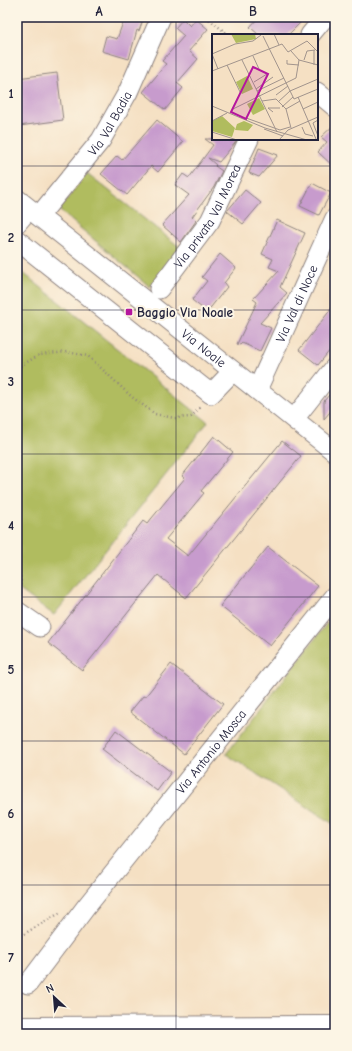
<svg xmlns="http://www.w3.org/2000/svg" width="352" height="1051" viewBox="0 0 352 1051" font-family="'Comic Neue',sans-serif">
<style>
.green{fill:#b0bc5e;stroke:#696f4c}
.building{fill:#c79bcd}
.lines{fill:none;stroke-linecap:round;stroke-linejoin:round}
.minor-casing{stroke:#8c817f;stroke-width:21}
.major-casing{stroke:#8c817f;stroke-width:24}
.path{stroke:#8c817f;stroke-width:2.5;stroke-dasharray:1 3;stroke-linecap:butt}
.minor{stroke:#fff;stroke-width:19}
.major{stroke:#fff;stroke-width:22}
.grid{fill:none;stroke:#22223b;stroke-width:1;stroke-opacity:0.55}
.poi-dot{fill:#b5179e;stroke:#fcf5e5;stroke-width:1.5}
.labels{text-anchor:middle;dominant-baseline:central;stroke-width:4;stroke-linejoin:round;paint-order:stroke}
.street-label{font-size:13px;fill:#22223b;stroke:#fcf5e5}
.poi-label{font-size:13px;font-weight:bold;fill:#22223b;stroke:#fcf5e5;text-anchor:start}
.inset-road{fill:none;stroke:#a1948d;stroke-width:1}
.view{fill:#b5179e;fill-opacity:0.15;stroke:#b5179e;stroke-width:2}
.inset-edge{fill:none;stroke:#22223b;stroke-width:2}
.neatline{fill:none;stroke:#22223b;stroke-width:1.5}
.grid-label{font-size:13px;text-anchor:middle;font-weight:bold;fill:#22223b}
</style>
<rect width="100%" height="100%" fill="#fcf5e5"/>
<filter id="ink" filterUnits="userSpaceOnUse"><feTurbulence type="fractalNoise" baseFrequency=".025" numOctaves="2"/><feDisplacementMap in="SourceGraphic" scale="8" xChannelSelector="R" yChannelSelector="G"/><feConvolveMatrix kernelMatrix="1 2 1 2 8 2 1 2 1" color-interpolation-filters="sRGB"/></filter>
<filter id="wash" filterUnits="userSpaceOnUse"><feTurbulence type="fractalNoise" baseFrequency=".012" numOctaves="4" result="noise"/><feDisplacementMap in="SourceGraphic" scale="16" xChannelSelector="R" yChannelSelector="G"/><feGaussianBlur stdDeviation="0.9" result="paint"/><feColorMatrix in="noise" values="0 0 0 0 0 0 0 0 0 0 0 0 0 0 0 0 0 1.4 0 .05"/><feComposite in="paint" operator="in"/></filter>
<g filter="url(#wash)">
<rect width="100%" height="100%" fill="#f5e0c3"/>
<path class="green" d="M87,173L181,248L150,287L59,210Z
M17,268L208,422L54,615L17,588Z
M335,613V825L226,754Z"/>
<g id="blocks">
<path class="building" d="M125,17H144L139,31L137,30L129,59L102,51L106,36L117,39Z
M259,17H293L300,23L288,35H259L250,27Z
M183,19L190,26L196,19L208,29L189,51L198,59L177,83L183,88L165,110L143,92L166,64L162,61L184,36L175,28Z
M57,73L63,120L19,126L17,109V78Z
M157,120L183,142L158,172L151,166L127,195L101,174L117,156L122,160Z
M335,124V168L318,152L327,142L321,137Z
M205,139H237L235,143L219,162L208,158L216,165L215,166L222,171L214,187L192,217L196,221L181,242L162,225L189,195L175,185L183,174L189,178L213,145Z
M259,148L278,155L259,177L249,173Z
M312,183L331,193L319,215L300,206Z
M245,190L261,203L243,224L227,211Z
M277,220L305,233L280,287L287,293L260,323L271,328L260,351L242,343L240,345L237,344L257,302L253,299L279,271L269,267L273,259L262,254Z
M220,254L236,268L224,283L227,287L207,312L192,300L207,281L202,277Z
M335,304V344L318,365L299,350Z
M329,395L335,400V406L324,419V401Z
M214,436L233,452L201,491L204,493L166,539L188,556L282,441L301,456L186,598L158,575L82,670L48,643L143,521L147,524L185,478L182,476Z
M268,547L318,586L270,646L220,606Z
M171,664L223,704L184,754L130,712L143,696L145,697Z
M116,730L171,772L157,791L102,749Z"/>
</g>
</g>
<g filter="url(#ink)">
<use href="#blocks" fill-opacity="0" stroke="#8c817f" stroke-width="1"/>
<g class="lines">
<g class="minor-casing">
<g id="minor">
<path d="M310,35L325,17"/>
<path d="M317,92L335,107"/>
<path id="s1" d="M17,199L335,452"/>
<path id="s2" d="M39,216L101,140L128,92L161,17"/>
<path d="M17,223L29,209"/>
<path d="M17,240L211,394L233,371"/>
<path id="s3" d="M159,289L210,221L249,139"/>
<path id="s4" d="M257,390L335,218"/>
<path d="M294,419L335,367"/>
<path d="M17,611L40,627"/>
<path id="s5" d="M28,984L86,907L335,596"/>
</g>
</g>
<g class="major-casing">
<path id="major" d="M17,1028L335,1027"/>
</g>
<path class="path" d="M206,17L229,35
M17,368L39,355L67,352L88,356L132,397L155,414L174,418L191,417L201,406
M17,565L21,579L20,596
M17,938L60,913"/>
<use href="#minor" class="minor"/>
<use href="#major" class="major"/>
</g>
</g>
<path class="grid" d="M176,17V1034M17,166H335M17,310H335M17,454H335M17,597H335M17,741H335M17,885H335"/>
<rect class="poi-dot" x="125" y="308" width="8" height="8" rx="2"/>
<g class="labels">
<g class="street-label">
<text stroke="none"><textPath href="#s2" startOffset="117">Via Val Badia</textPath></text>
<text stroke="none"><textPath href="#s3" startOffset="88">Via privata Val Morea</textPath></text>
<text stroke="none"><textPath href="#s4" startOffset="95">Via Val di Noce</textPath></text>
<text stroke="none"><textPath href="#s1" startOffset="239">Via Noale</textPath></text>
<text stroke="none"><textPath href="#s5" startOffset="296">Via Antonio Mosca</textPath></text>
</g>
<g class="poi-label">
<text x="137" y="312">Baggio Via Noale</text>
</g>
</g>
<g transform="translate(212 34)">
<rect width="106" height="106" fill="#f5e0c3"/>
<path d="M19,0H43L44,5L24,9ZM35,42L41,55L30,60L24,48ZM47,64L53,75L41,81L35,70ZM10,82L23,94L20,103L0,97V87ZM32,87L41,91L36,97L23,96L25,90Z" fill="#b0bc5e"/>
<path class="inset-road" d="M62,0L67,11M51,2L82,65L106,55M95,7L106,18M79,17L87,26M0,20L23,10L41,7L49,1M0,20L6,35M41,22L47,35M30,26L65,98M75,26V30L87,31M87,26L106,31M92,26L95,17L103,16M15,31L29,60M102,31V16M0,37L70,10L76,18L95,7M84,44L87,26M42,48L55,40M44,55L61,43M45,57L72,44M64,61L76,52M86,63L104,105M50,67L64,65L74,75L79,94M66,68L78,57L106,45M0,72L53,94L95,106M70,73L81,63M21,75L84,44M74,75L88,67M91,75L106,68M61,78L56,74H68M34,84L68,96L78,93M106,86L101,89L106,102M0,87L15,79M90,93L93,100L101,102M52,95L71,102M0,98L25,106M67,106L76,96L106,83"/>
<path class="view" d="M41,33L56,40L34,85L19,78Z"/>
<rect width="106" height="106" class="inset-edge"/>
</g>
<rect width="352" height="1051" fill="none" stroke="#fcf5e5" stroke-width="44"/>
<g transform="translate(54 997) rotate(334)" stroke="#fcf5e5" stroke-width="3" paint-order="stroke">
<path d="M0-3L7 15L0 10L-7 15Z" fill="#22223b"/>
<text y="-6" font-size="11" font-weight="bold" text-anchor="middle" fill="#22223b">N</text>
</g>
<rect x="22" y="22" width="308" height="1007" class="neatline"/>
<g class="grid-label">
<text x="99" y="16">A</text>
<text x="253" y="16">B</text>
<text x="11" y="98">1</text>
<text x="11" y="242">2</text>
<text x="11" y="386">3</text>
<text x="11" y="530">4</text>
<text x="11" y="674">5</text>
<text x="11" y="818">6</text>
<text x="11" y="962">7</text>
</g>
</svg>
